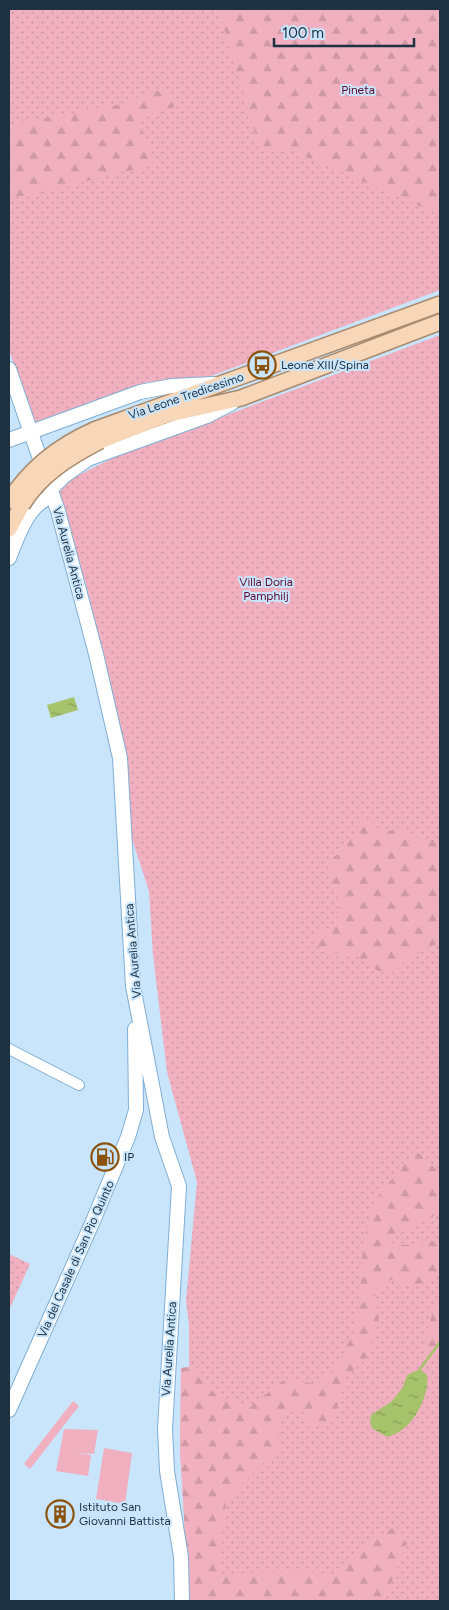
<svg xmlns="http://www.w3.org/2000/svg" width="449" height="1610" viewBox="0 0 449 1610" font-family="Figtree,sans-serif">
<style>
.green{fill:url(#green-dots)}
.forest{fill:url(#forest-firs)}
.pitch{fill:#f1b0bf}
.water{fill:url(#water-ripples)}
.lines{fill:none;stroke-linecap:round;stroke-linejoin:round}
.stream{stroke:#a6c26a;stroke-width:2.5}
.street-casing{stroke:#80aed4;stroke-width:12}
.secondary-casing{stroke:#80aed4;stroke-width:16}
.primary-casing{stroke:#a88b6f;stroke-width:18}
.street{stroke:#fff;stroke-width:10}
.secondary{stroke:#fff;stroke-width:14}
.primary{stroke:#f8d6b8;stroke-width:15}
.primary-bridge-casing{stroke:#a88b6f;stroke-width:18;stroke-linecap:butt}
.primary-bridge{stroke:#f8d6b8;stroke-width:15}
.labels{text-anchor:middle;dominant-baseline:central;stroke-width:4;stroke-linejoin:round;paint-order:stroke}
.park-label{font-size:12px;fill:#5f092c;stroke:#c8e5fc}
.poi-label{font-size:12px;fill:#1e3140;stroke:#c8e5fc;text-anchor:start}
.street-label{font-size:12px;fill:#1e3140;stroke:#c8e5fc}
</style>
<defs>
<pattern id="green-dots" width="8" height="8" patternUnits="userSpaceOnUse" patternTransform="scale(1.25)"><rect width="8" height="8" fill="#f1b0bf"/><path d="M2 2h.1M6 6h.1" fill="none" stroke="#ce98a5" stroke-width="1.8" stroke-linecap="round"/></pattern>
<pattern id="forest-firs" width="22" height="20" patternUnits="userSpaceOnUse" patternTransform="scale(1.25)"><rect width="22" height="20" fill="#f1b0bf"/><path d="M5 1l3.5 6h-7zM16 11l3.5 6h-7z" fill="#ce98a5"/></pattern>
<pattern id="water-ripples" width="26" height="14" patternUnits="userSpaceOnUse" patternTransform="scale(1.25)"><rect width="26" height="14" fill="#a6c26a"/><path d="M2 4q2-2 4 0t4 0M15 11q2-2 4 0t4 0" fill="none" stroke="#879e59"/></pattern>
</defs>
<rect width="100%" height="100%" fill="#c8e5fc"/>
<path class="green" d="M9,9H440V290L206,378L147,382L35,423L9,350Z
M440,335V1601H189L180,1449L181,1368L189,1367V1325L186,1301L197,1182L167,1072L153,955L149,891L132,839L126,752L87,588L58,493L73,478L115,457Z
M9,1254L30,1264L9,1310Z"/>
<path class="forest" d="M218,9H440V215L291,150H260Z
M160,90L169,91L175,107L138,117L154,165L9,199V125L117,105Z
M366,819L372,820C380,836 388,832 403,826L421,840H440V942L405,960L394,972L389,973L378,971L355,955L322,952L313,937L316,932L332,927C351,902 329,885 328,861L344,850L361,822Z
M415,1150L440,1173V1213L384,1241L404,1245L440,1240V1273L411,1288L392,1279L374,1291L379,1320L369,1355L344,1380L333,1422L308,1426L303,1410L278,1415V1452L261,1464L226,1501L219,1574L296,1571L333,1574L375,1538L393,1528L407,1543L384,1601H189L180,1449L181,1368L189,1367L218,1397L251,1406L285,1379L316,1384L333,1373L353,1334L360,1298L363,1242L376,1199Z
M440,1297V1357L422,1348L437,1298Z"/>
<path class="pitch" d="M73,1401L79,1406L30,1469L24,1464Z
M64,1429L98,1430L94,1454L76,1453L91,1455L88,1476L56,1471Z
M104,1448L132,1453L125,1504L96,1499Z"/>
<path class="water" d="M74,697L78,710L51,718L47,705Z
M420,1369L427,1375C430,1398 411,1432 387,1437L373,1429L370,1423L371,1415L392,1401L403,1387L407,1375Z"/>
<g class="lines">
<path class="stream" d="M420,1369L440,1342"/>
<g class="street-casing">
<path id="street" d="M9,1049L79,1085"/>
</g>
<g class="secondary-casing">
<path id="secondary" d="M9,369L58,511L96,654L120,758L133,986L162,1137L179,1186L165,1429L167,1471L181,1557L182,1601
M9,440L140,392L172,386L214,384
M51,489L64,476L88,459L207,416L232,403
M9,558C18,536 28,503 53,496
M9,1410L93,1221L128,1137L136,1110L135,1029"/>
</g>
<g class="primary-casing">
<path id="primary" d="M94,430L440,304
M100,441L166,415L241,398L440,322
M9,529L22,505"/>
</g>
<use href="#street" class="street"/>
<use href="#secondary" class="secondary"/>
<use href="#primary" class="primary"/>
<g class="primary-bridge-casing">
<path id="primary-bridge" d="M9,501C29,469 60,445 94,430
M22,505C40,475 69,457 100,441"/>
</g>
<use href="#primary-bridge" class="primary-bridge"/>
</g>
<defs>
<g id="bus-ring" transform="scale(1.4375)"><circle r="9.5" fill="#c8e5fc" stroke="#8c520c" stroke-width="1.5"/><path d="M-5-6H5V4H4V6H2V4H-2V6H-4V4H-5ZM-3.5-4V0h7V-4ZM-3.5 1.2v1.5H-2V1.2ZM2 1.2v1.5H3.5V1.2Z" fill="#8c520c"/></g>
<g id="fuel-ring" transform="scale(1.4375)"><circle r="9.5" fill="#c8e5fc" stroke="#8c520c" stroke-width="1.5"/><path d="M-5.5-6h7V0h2V4h1.3V-2.5L3-4.5l.8-.8L6-3V5H2.5V1h-1V6h-7ZM-4.2-4.7v3.2H.2V-4.7Z" fill="#8c520c"/></g>
<g id="building-ring" transform="scale(1.4375)"><circle r="9.5" fill="#c8e5fc" stroke="#8c520c" stroke-width="1.5"/><path d="M-4-6H4V6H1V3H-1V6H-4ZM-2.5-4.3h1.7v1.8h-1.7ZM.8-4.3h1.7v1.8H.8ZM-2.5-1h1.7V.8h-1.7ZM.8-1h1.7V.8H.8Z" fill="#8c520c"/></g>
</defs>
<g fill-rule="evenodd">
<use href="#bus-ring" x="262" y="365"/>
<use href="#fuel-ring" x="105" y="1157"/>
<use href="#building-ring" x="60" y="1514"/>
</g>
<g class="labels">
<g class="park-label">
<text x="358" y="90">Pineta</text>
<text x="266" y="582">Villa Doria<tspan x="266" dy="14">Pamphilj</tspan></text>
</g>
<g class="poi-label">
<text x="281" y="365">Leone XIII/Spina</text>
<text x="124" y="1157">IP</text>
<text x="79" y="1507">Istituto San<tspan x="79" dy="14">Giovanni Battista</tspan></text>
</g>
<g class="street-label">
<text transform="translate(186 396) rotate(-19)">Via Leone Tredicesimo</text>
<text transform="translate(69 553) rotate(75)">Via Aurelia Antica</text>
<text transform="translate(133 951) rotate(-95)">Via Aurelia Antica</text>
<text transform="translate(76 1259) rotate(-66)">Via del Casale di San Pio Quinto</text>
<text transform="translate(169 1349) rotate(-86)">Via Aurelia Antica</text>
</g>
</g>
<rect width="449" height="1610" fill="none" stroke="#1e3140" stroke-width="20"/>
<path d="M274 38v8h140v-8" fill="none" stroke="#1e3140" stroke-width="2.5"/>
<text x="282" y="38" font-size="15" fill="#1e3140" stroke="#c8e5fc" stroke-width="4" paint-order="stroke">100 m</text>
</svg>
